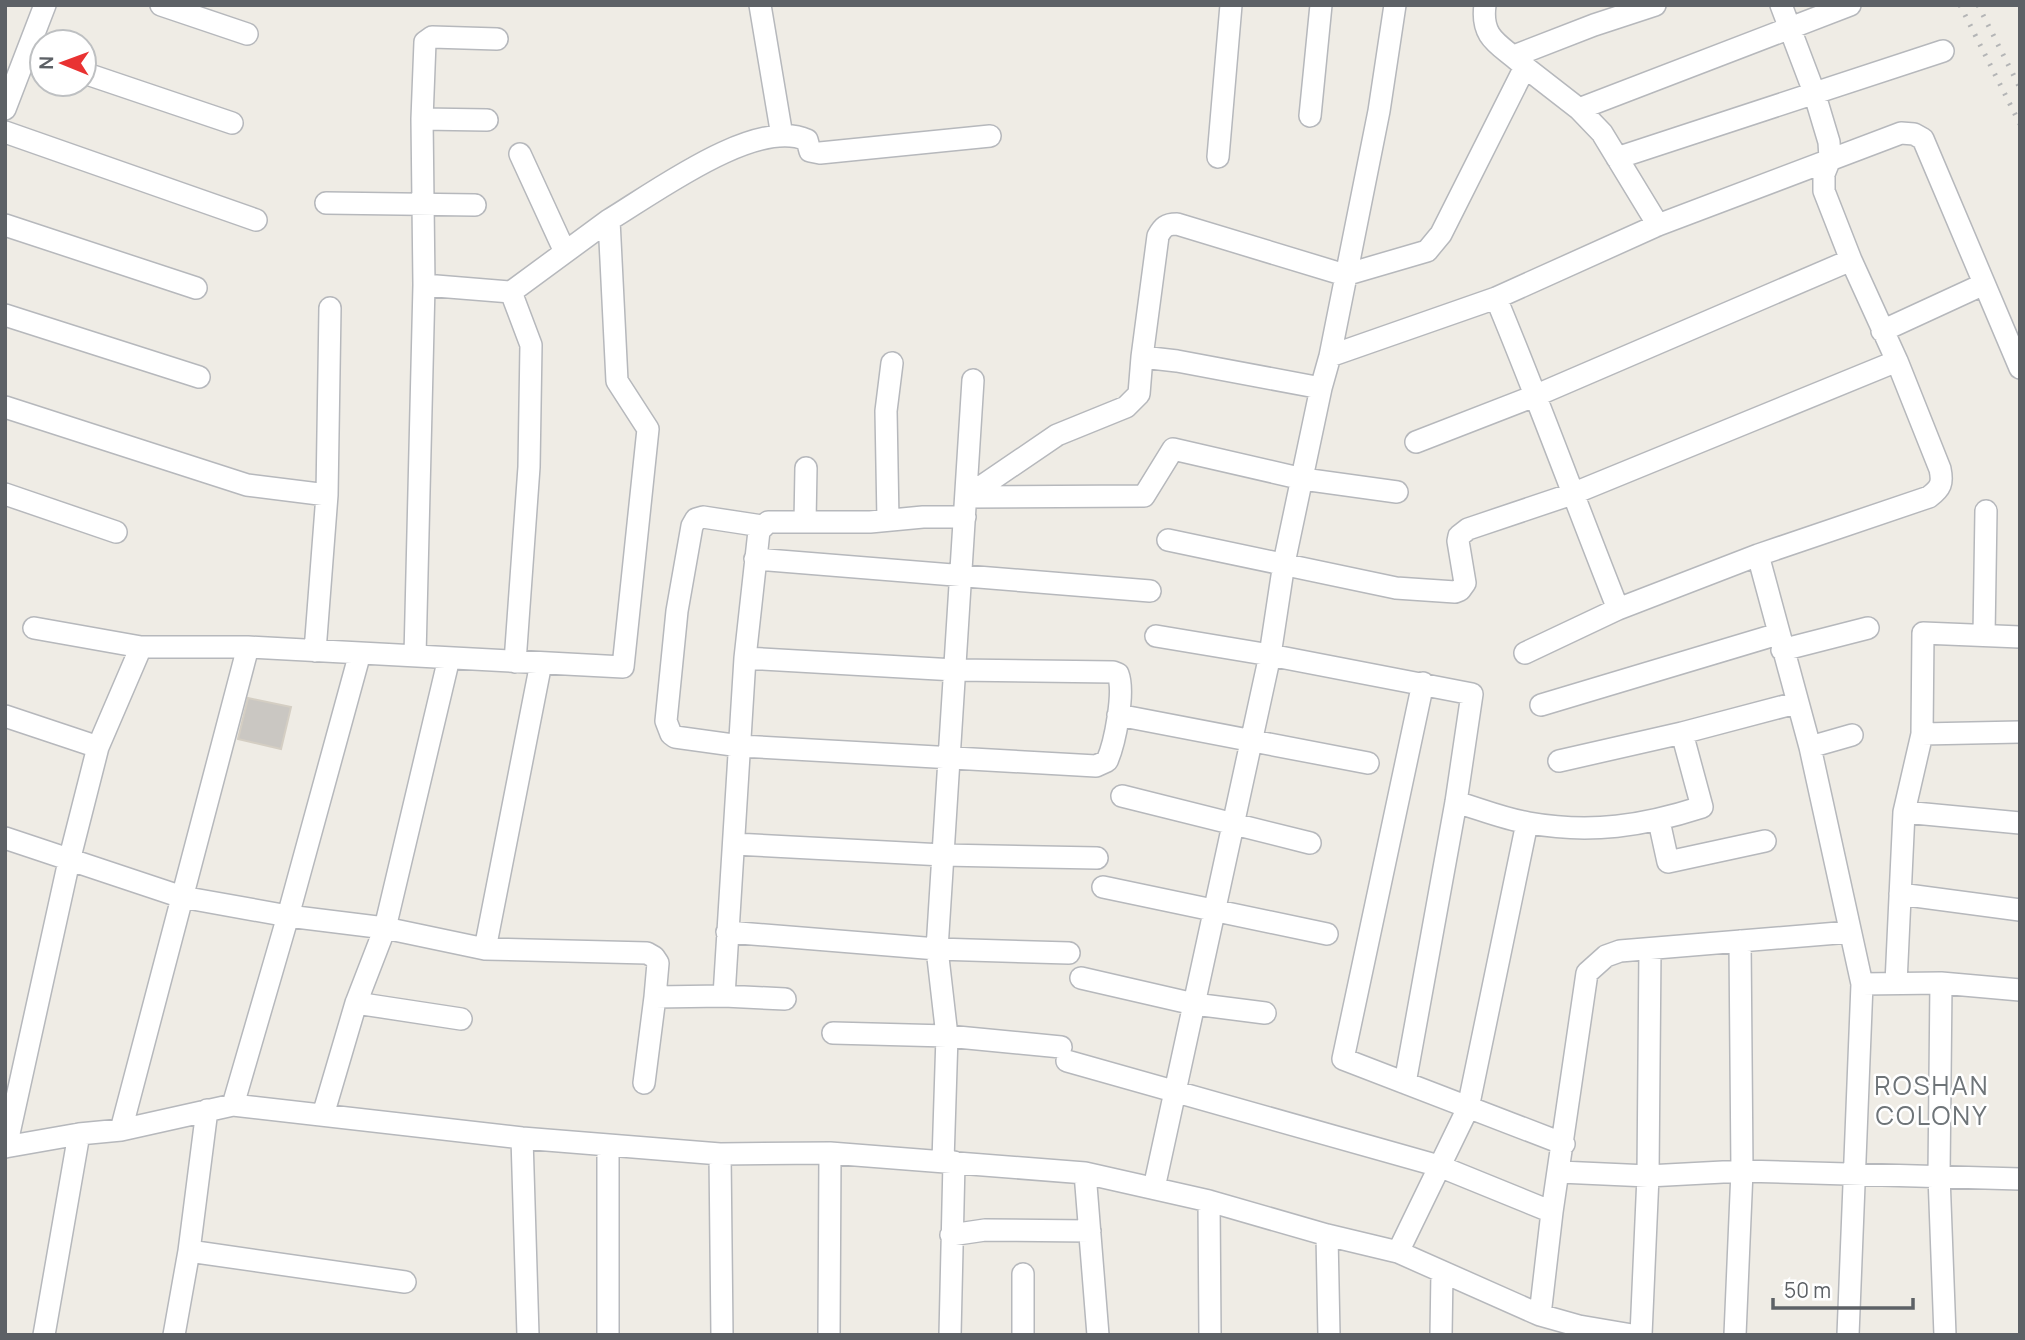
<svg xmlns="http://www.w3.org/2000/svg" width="2025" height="1340" viewBox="0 0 2025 1340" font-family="Manrope,sans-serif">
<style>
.building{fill:#cac7c2;stroke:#d4cec3;stroke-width:2}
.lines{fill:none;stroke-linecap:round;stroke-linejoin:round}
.street-casing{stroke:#b6b8bc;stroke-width:24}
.street{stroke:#fff;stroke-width:21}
.rail{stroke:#b4b5b6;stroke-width:5;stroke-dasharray:2 9;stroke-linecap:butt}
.labels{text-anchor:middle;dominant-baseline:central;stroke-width:5;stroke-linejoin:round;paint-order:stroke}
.neighbourhood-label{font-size:26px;letter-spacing:2px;fill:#6e7478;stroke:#fff}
</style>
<rect width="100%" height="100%" fill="#efece5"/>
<path class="building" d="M248,698L291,707L281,749L238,739Z"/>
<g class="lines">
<g class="street-casing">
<path id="street" d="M161,5L247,34
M760,5L782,136
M1514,56L1594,25L1655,5
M1525,67L1579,109L1602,133L1658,225
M84,73L232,123
M5,109L45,5
M1579,109L1850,5
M1310,116L1321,5
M422,119L487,120
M5,132L256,220
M520,154L565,252
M1218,157L1231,5
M1617,158L1943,51
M326,203L475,205
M5,225L196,288
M424,285L422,119L425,42L432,37L497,39
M511,292L531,345L529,467L515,662
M1496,298C1539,401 1577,506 1618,609
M5,315L199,377
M1882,331L1984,284
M1330,356L1496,298L1658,225L1901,133L1914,134L1923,139L2020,368
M1142,357L1158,236C1163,227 1166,224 1177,224L1345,275L1427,251L1441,234L1525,67C1503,45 1480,41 1485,5
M5,407L247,485L327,495
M1416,442L1537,395L1851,260
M5,494L116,532
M966,497L1144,496L1173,449L1303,479L1397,492
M966,497L1057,435L1126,407L1139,394L1142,357L1177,361L1321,388
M888,520L886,411L892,363
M805,522L806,468
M1168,540L1396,588L1455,592L1460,590L1465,583L1458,541L1459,536L1468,529L1572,494L1897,361
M1758,555L1810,747L1862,984L1848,1335
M755,559L1150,591
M34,628L141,647H248L623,667L648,429L617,381L609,220C654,193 756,117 807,140L810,151L820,153L990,136
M1984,635L1986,511
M1156,636L1270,655L1472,694L1456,802L1405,1083
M1782,650L1868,628
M315,651L327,495L330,308
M1525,653L1618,609L1758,555L1929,497C1941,488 1943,483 1940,469L1897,361L1851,260L1824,191V174L1830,159L1829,142L1814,92L1781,5
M415,656L424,285L511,292L609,220
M745,658L955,670L1113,672L1118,674C1125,692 1115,743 1107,761L1096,766L740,746L675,737L671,734L666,721L677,611L692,526L696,519L703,517L762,526
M1423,683L1343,1059L1564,1144
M1541,705L1778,634
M1118,715L1368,763
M5,716L98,747
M1922,734L2020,732
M1810,747L1852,735
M1559,761L1682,733L1796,703
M1122,796L1310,843
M1456,802C1480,809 1504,819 1529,823C1591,834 1643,826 1702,807L1682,733
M1904,812L2020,823
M1659,821L1668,862L1765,841
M5,838L182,897L288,916L385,928L485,949L647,953L654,957L658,963L655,997
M734,844L943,855L1097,858
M1103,887L1327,934
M1900,894L2020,910
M727,932L937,949L1069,953
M485,949L541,663
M1081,978L1194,1004L1265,1013
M1896,983L1904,812L1922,734L1923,633L2020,637
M1941,983L2020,990
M1862,984L1941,983L1939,1176L1945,1335
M724,996L745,658L759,531L768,522H870L923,517H965
M356,1003L461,1019
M833,1033L947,1036L1061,1047
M1067,1061L1439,1166L1552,1212
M644,1083L655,997L724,996L785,999
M233,1105L288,916L360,653
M323,1115L356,1003L385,928L449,658
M121,1130L248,647
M522,1138L528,1335
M608,1145V1335
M5,1147L79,1134L121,1130L233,1105L522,1138L720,1154L830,1153L1085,1173L1209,1201L1327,1235L1398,1252L1540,1315L1579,1326L1632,1335
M6,1147L69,861L98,747L141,647
M720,1154L722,1335
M943,1161L947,1036L937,949L973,380
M1560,1172L1648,1176L1742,1171L2020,1179
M1085,1173L1098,1335
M1154,1188L1270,655L1284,563L1321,388L1330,356L1379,111L1395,5
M1209,1201L1210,1335
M951,1235L985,1230L1090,1231
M1327,1235L1329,1335
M189,1251L405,1282
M1398,1252L1468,1108L1527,823
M1023,1274V1335
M1540,1315L1552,1212L1587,973L1606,956L1620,951L1850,932
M44,1335L79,1134
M174,1335L189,1251L207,1110
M829,1335L830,1153
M950,1335L954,1162
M1441,1335L1442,1272
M1641,1335L1648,1176L1650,949
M1735,1335L1742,1171L1740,941"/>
</g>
<use href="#street" class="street"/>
<path class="rail" d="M1960,5L2020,124
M1978,5L2020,88"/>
</g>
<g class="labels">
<g class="neighbourhood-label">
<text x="1932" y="1085">ROSHAN<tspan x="1932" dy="30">COLONY</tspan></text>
</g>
</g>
<rect width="2025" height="1340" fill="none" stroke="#5d6166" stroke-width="14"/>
<g transform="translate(63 63) rotate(271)"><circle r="33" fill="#ffffff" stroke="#bec0c2" stroke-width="2"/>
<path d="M0-5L12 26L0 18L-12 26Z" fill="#e93232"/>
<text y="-10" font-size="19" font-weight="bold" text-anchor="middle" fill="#5d6166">N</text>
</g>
<path d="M1773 1298v10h140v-10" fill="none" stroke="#5d6166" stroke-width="3.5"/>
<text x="1784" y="1298" font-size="21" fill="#5d6166" stroke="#ffffff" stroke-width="5" paint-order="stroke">50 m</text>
</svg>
